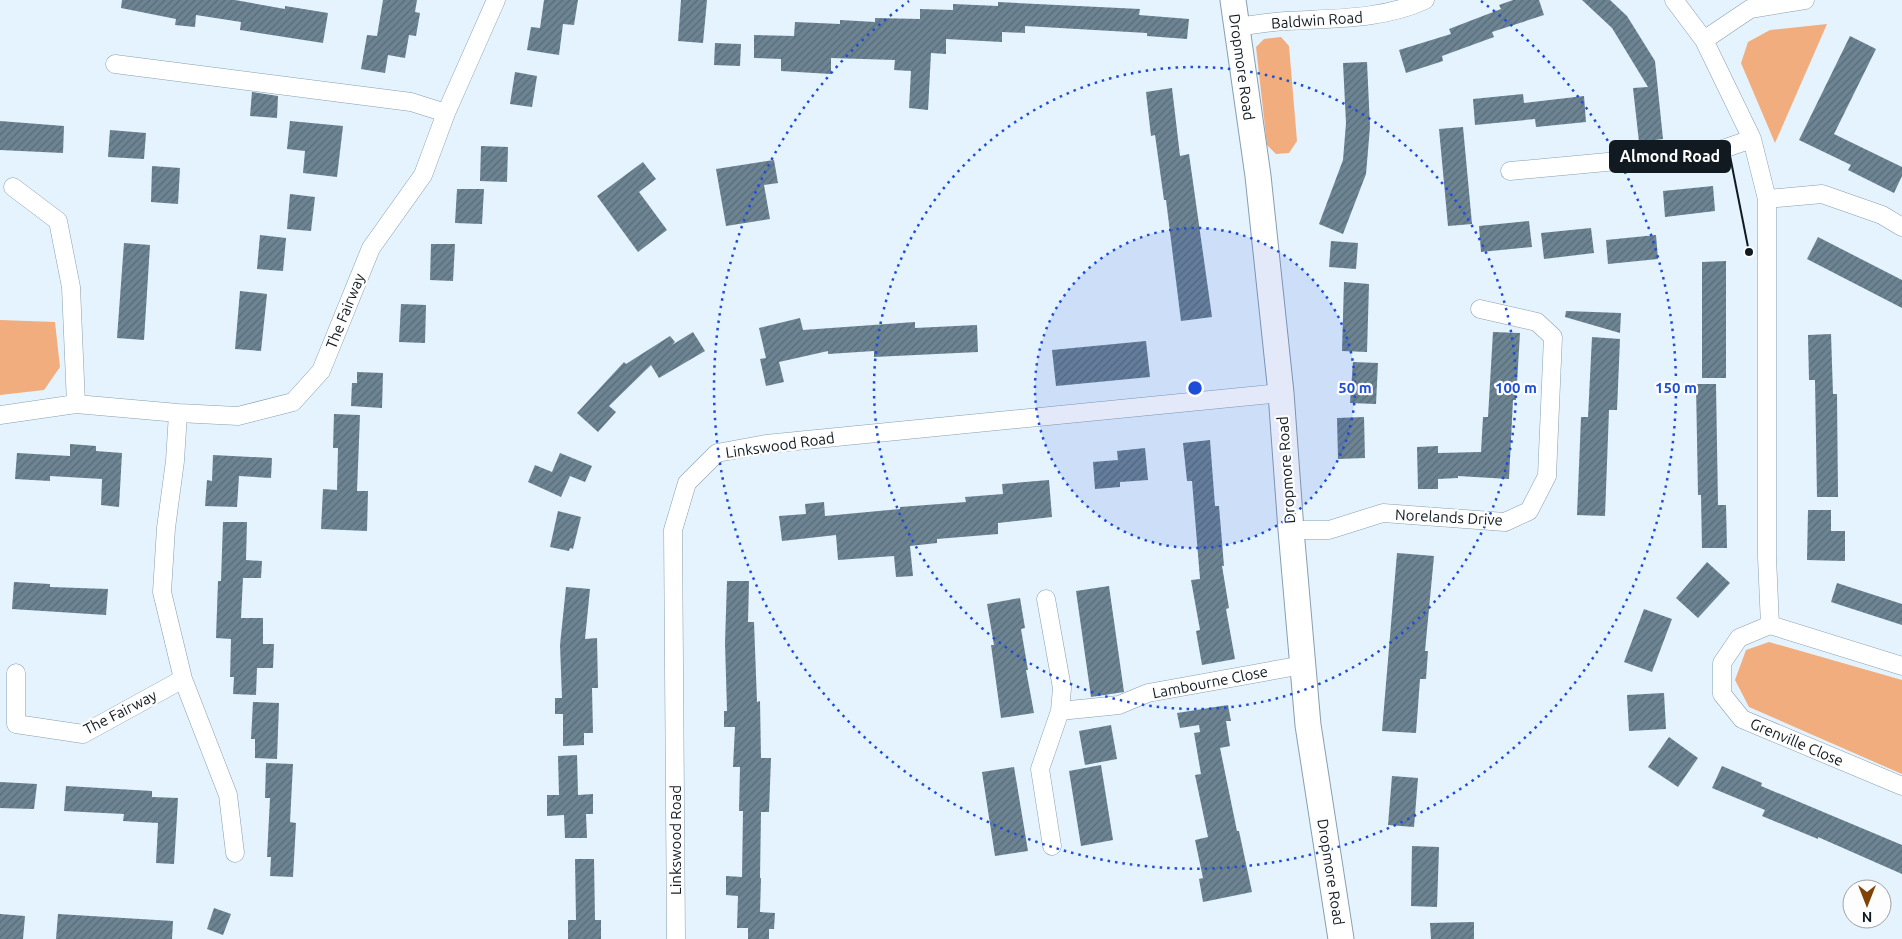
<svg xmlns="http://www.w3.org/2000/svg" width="1902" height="939" viewBox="0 0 1902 939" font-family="Ubuntu,sans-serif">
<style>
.grass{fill:#f1ad7d}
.building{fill:url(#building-hatch)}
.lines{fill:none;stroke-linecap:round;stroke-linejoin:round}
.street-casing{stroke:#889faf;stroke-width:19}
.secondary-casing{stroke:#889faf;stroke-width:27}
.street{stroke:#fff;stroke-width:18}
.secondary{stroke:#fff;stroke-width:25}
.ring{fill:none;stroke:#1d4ed8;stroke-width:2.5;stroke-dasharray:2.5 5}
.labels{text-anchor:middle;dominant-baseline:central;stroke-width:4.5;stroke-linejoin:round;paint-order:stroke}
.street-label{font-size:15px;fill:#111a20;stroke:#fdfdfd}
.centre{fill:#1d4ed8;stroke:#fdfdfd;stroke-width:2.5}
.ring-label{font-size:15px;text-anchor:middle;font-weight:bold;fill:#1d4ed8;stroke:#fdfdfd;stroke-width:4.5;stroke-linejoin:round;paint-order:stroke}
.leader{fill:none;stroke:#111a20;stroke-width:2}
.callout-dot{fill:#111a20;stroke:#fdfdfd;stroke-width:2}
.callout{fill:#111a20;stroke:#111a20;stroke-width:2}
.callout-label{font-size:16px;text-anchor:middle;font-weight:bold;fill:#fff}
</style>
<defs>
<pattern id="building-hatch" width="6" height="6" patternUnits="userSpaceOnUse" patternTransform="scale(1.25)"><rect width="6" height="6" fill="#6d8493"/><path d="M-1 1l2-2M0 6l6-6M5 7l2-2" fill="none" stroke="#586b78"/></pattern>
</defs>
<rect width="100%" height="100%" fill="#e4f3fd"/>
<path class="grass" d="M1827,24L1775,143L1741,63L1748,42L1770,30Z
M1281,37L1289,46L1297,141L1289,153L1276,154L1267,145L1256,47L1264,39Z
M0,320L55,322L60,367L44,390L0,395Z
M1769,642L1902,680V774L1749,707L1735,680L1746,650Z"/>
<path class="building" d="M122,0H235L285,9V6L328,13L323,43L240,30L241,22L196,15L195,27L175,25L176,19L121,8Z
M383,0H417L415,12L420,13L416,36L409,35L405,58L388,55L385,73L361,69L367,35L377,36Z
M544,0H578L574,25L563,24L559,55L527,50L531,27L540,28Z
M681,0H707L703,43L678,41Z
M1513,0H1539L1544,15L1492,32L1494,37L1442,56L1443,61L1406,73L1399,50L1451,34L1449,29L1501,9L1499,5Z
M1582,0H1610L1627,16L1655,61L1663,139L1639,142L1633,88L1648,87L1612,28Z
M998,2L1140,9L1139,15L1189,19L1187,39L1147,36V33L1025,26V33L1002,32V42L946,39V54L931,53L928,110L909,108L911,71L894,70L895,60L831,58V74L781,71V59L754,58V35L794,36L795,22L840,24V20L875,22V18L920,19V9L953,10V4L998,6Z
M1850,36L1876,49L1834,134L1902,167V176L1894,193L1848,170L1851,165L1799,140Z
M715,43L741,44L740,66L714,65Z
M1367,62L1370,127L1366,174L1343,234L1319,224L1343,160L1346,123L1343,63Z
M515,72L537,76L532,107L510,104Z
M1172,88L1180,156L1189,154L1212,317L1181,321L1166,200H1164L1155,135L1151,136L1146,92Z
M252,92L278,96L277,118L250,116Z
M1523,94L1524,103L1584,96L1586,122L1536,127L1535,119L1475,125L1473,99Z
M0,121L64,126L63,153L0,150Z
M290,121L343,126L337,177L303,173L305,151L287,149Z
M1463,127L1472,224L1448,226L1439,129Z
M110,130L146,133L144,159L108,157Z
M481,146L508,147L507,182L480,181Z
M774,160L778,183L764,185L770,219L726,226L716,169Z
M643,162L656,179L639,192L667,230L638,252L597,196Z
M152,166L180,168L178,204L151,202Z
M1713,186L1715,211L1665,217L1663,191Z
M457,189H484L482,224L455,223Z
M290,194L315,197L311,231L287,229Z
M1529,221L1532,247L1481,252L1479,226Z
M1591,228L1594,253L1544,259L1541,233Z
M260,235L286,238L283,271L257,269Z
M1656,235L1658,259L1608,264L1606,240Z
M1818,237L1902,280V308L1807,259Z
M1331,241L1358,243L1356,269L1329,267Z
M124,243L150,245L144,340L117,338Z
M431,244H455L453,281L430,280Z
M1726,261V378H1702V262Z
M1344,282L1369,284L1367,352L1342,351Z
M240,291L267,294L261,351L235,349Z
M401,304L426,305L425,343L399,342Z
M1566,311L1621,313L1620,333L1565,317Z
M800,318L803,330L915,322V328L977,325L978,352L874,357V351L828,354V351L779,362L784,382L766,386L760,359L766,358L759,328Z
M693,332L705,351L659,378L651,365L609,406L616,412L598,432L577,413L624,362L626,364L670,336L675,342L672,345Z
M1493,332L1520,333L1516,400H1513L1509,479L1458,476V478L1438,479V489H1418L1417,447L1438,446V453L1481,452L1483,417H1488Z
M1831,334L1833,394H1837L1838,497H1817L1815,380H1809L1808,335Z
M1592,337L1620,339L1617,410H1609L1605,516L1577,515L1581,417H1588Z
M1146,341L1150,377L1056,386L1052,350Z
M1353,362L1378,363L1376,404L1350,403Z
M357,372L383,373L382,408L351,406L352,383H357Z
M1696,384H1716L1718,505H1726L1727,548H1702L1701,495H1698Z
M334,414L360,415L357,491H368L367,531L321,529L323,489L337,490L338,448H333Z
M1364,417L1365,458L1338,459L1337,418Z
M1210,440L1215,506H1219L1224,566H1222L1229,608L1226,609L1235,659L1202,665L1196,631L1200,630L1191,580L1200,579L1192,481H1187L1183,443Z
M70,444L96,446V451L122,453L119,507L101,505L102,479L50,476V481L15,479L17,453L70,456Z
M1145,448L1148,480L1120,482V487L1095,489L1093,462L1118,460L1117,451Z
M560,453L592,466L585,482L570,476L561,497L528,482L535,465L552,472Z
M213,455L272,458L271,478L239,476L237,507L205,506L207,480L212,481Z
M1049,480L1052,517L998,523V534L937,539V543L910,546L913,576L896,577L894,556L838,560L836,535L782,541L779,516L806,514L805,504L824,502L825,516L900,509V507L966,502L965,497L1003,494L1002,484Z
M1808,510H1831V531H1845V561L1807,560Z
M558,511L581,517L573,549L570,548L569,551L550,547Z
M223,522H247L246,560L262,561L261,578H243L241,618H263V644H274L273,668H257L256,695L233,694L234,677H230L231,639L216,638L218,581H221Z
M1397,553L1434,556L1425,651H1428L1426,679H1420L1416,733L1382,731Z
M1707,562L1730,583L1698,618L1676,598Z
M727,581H749L748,622H754L757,702L760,701L761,758H771L769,812H761L760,878H761L760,912L775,913L774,929H769V939H748V928H737L738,896L726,895V876L742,877L743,811H739L740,767H733L735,727H724V711H727L725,643Z
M14,582L50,584V587L108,589L106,615L12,609Z
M1837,583L1902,604V625L1831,602Z
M1109,586L1124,692L1091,697L1076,591Z
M566,587L590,589L585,639L597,638L598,688H592L593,733H584V745L563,746V714H555V698H562L560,645Z
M1020,598L1025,628L1021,629L1028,670H1026L1034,713L1001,718L991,645H994L987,604Z
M1644,609L1672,619L1652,672L1624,662Z
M1664,693L1666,729L1629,731L1627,695Z
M253,702L279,703L277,759L255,758V739H251Z
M1228,705L1231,721H1226L1230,746L1220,748L1237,831H1239L1252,892L1203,902L1199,879L1203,878L1195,840L1208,837L1195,775L1201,774L1194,733L1200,732L1199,725L1180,728L1177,713Z
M1111,725L1117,759L1085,765L1079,731Z
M1669,737L1698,758L1678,787L1648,767Z
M577,755L578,795L593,794V814H586L587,838H565L564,815L547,816V795H559L558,756Z
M266,763L293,764L290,822L296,823L293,877L270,876L271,857H267L270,798H265Z
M1101,765L1113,840L1081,846L1069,771Z
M1722,766L1762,783L1761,786L1902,845V874L1818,837V839L1762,816L1765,810L1712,788Z
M1014,767L1028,851L995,856L982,772Z
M1392,776L1418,778L1414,827L1388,825Z
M0,782L37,784L34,809L0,808Z
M66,786L152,791V797L178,798L174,864L156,863L158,823L123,821L124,814L64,811Z
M1412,846L1439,847L1437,907L1411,906Z
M575,859H594L595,920H601V939H568V920H576Z
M214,908L231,914L223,935L207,929Z
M0,914L25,916L23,939H0Z
M58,914L173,921L172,939H56Z
M1474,922V939H1431L1430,923Z"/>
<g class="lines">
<g class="street-casing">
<path id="street" d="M1674,0L1704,40L1752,139L1767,199V557L1770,625
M1236,27C1253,25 1269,22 1286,21C1332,18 1382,20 1425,0
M1704,40L1750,9L1805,0
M115,64L411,102L446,113
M1510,171L1714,152L1752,139
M13,187L58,221L71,287L76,404
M1767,199L1822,194L1882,215L1902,227
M178,413L175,461L166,528L162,592L183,679L228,795L235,853
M0,415L76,404L178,413L238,416L293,402L321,371L371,248L423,175L446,113L496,0
M1291,530H1329L1383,513L1505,522L1529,511L1547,476L1553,337L1537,322L1480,309
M1046,599L1062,688L1060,711L1040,769L1052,846
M1902,666L1770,625L1739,638L1722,663V694L1742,719L1902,786
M16,673V724L83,734L183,679
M1060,711L1119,705L1148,693L1303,665
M676,939L673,530L687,483L717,453L766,444L1281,393"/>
</g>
<g class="secondary-casing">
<path id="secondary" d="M1233,0L1258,176L1281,393L1291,530L1308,725L1341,939"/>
</g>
<use href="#street" class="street"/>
<use href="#secondary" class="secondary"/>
</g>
<circle cx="1195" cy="388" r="160" fill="#1d4ed8" fill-opacity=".12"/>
<g class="ring">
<circle cx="1195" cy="388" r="160"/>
<circle cx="1195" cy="388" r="321"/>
<path d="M1481 1A481 481 0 1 1 909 1"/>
</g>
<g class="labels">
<g class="street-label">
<text transform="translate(1317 20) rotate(-4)">Baldwin Road</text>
<text transform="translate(1242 67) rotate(82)">Dropmore Road</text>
<text transform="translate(345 311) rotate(-68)">The Fairway</text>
<text transform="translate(780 445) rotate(-8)">Linkswood Road</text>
<text transform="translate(1286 470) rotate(-94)">Dropmore Road</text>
<text transform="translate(1449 517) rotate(3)">Norelands Drive</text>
<text transform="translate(1210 682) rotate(-11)">Lambourne Close</text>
<text transform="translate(120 712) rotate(-27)">The Fairway</text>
<text transform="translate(1797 742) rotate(23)">Grenville Close</text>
<text transform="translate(675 840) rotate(-90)">Linkswood Road</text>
<text transform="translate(1331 872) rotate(81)">Dropmore Road</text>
</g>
</g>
<circle cx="1195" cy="388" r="8" class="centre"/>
<g class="ring-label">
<text x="1355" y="393">50 m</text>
<text x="1516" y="393">100 m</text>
<text x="1676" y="393">150 m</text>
</g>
<path class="leader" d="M1749 252L1730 156"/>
<circle class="callout-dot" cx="1749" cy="252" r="5"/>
<rect class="callout" x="1610" y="141" width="120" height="31" rx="5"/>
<g class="callout-label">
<text x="1670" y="162">Almond Road</text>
</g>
<g transform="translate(1867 904) rotate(180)"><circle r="24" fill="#fdfdfd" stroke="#9fa2a5"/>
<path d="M0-4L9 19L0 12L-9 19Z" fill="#814205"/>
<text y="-8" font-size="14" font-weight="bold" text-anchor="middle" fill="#111a20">N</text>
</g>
</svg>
